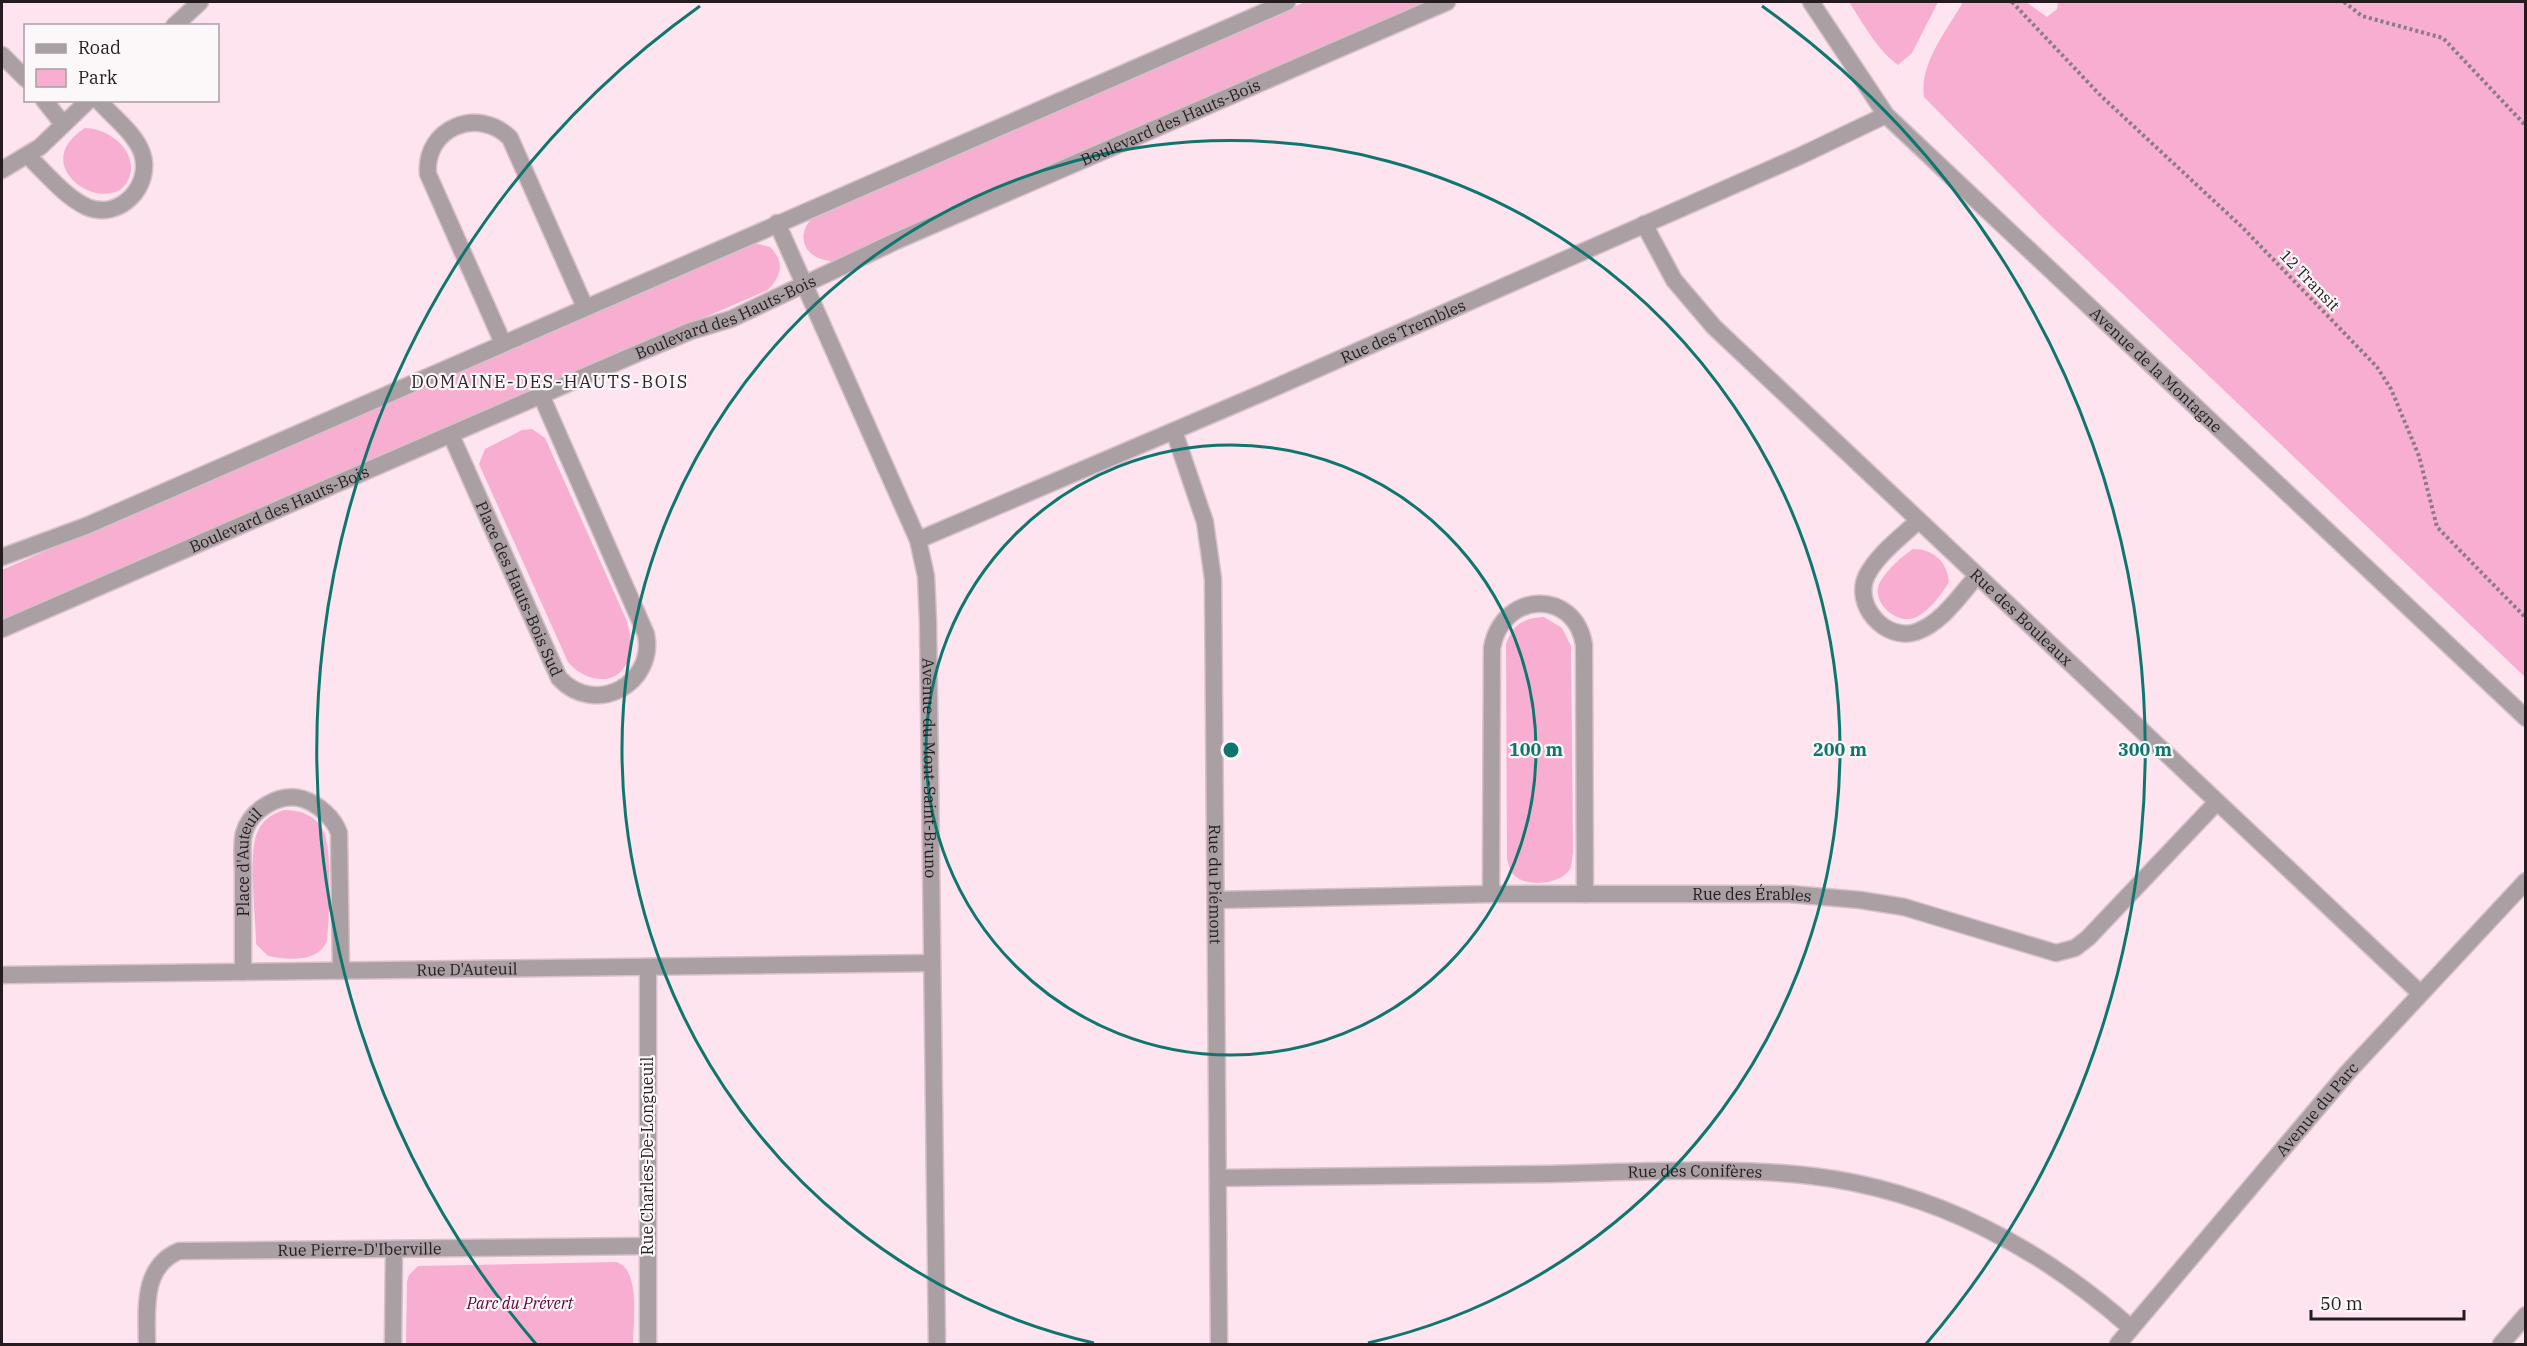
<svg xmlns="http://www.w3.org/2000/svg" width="2527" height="1346" viewBox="0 0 2527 1346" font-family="'IBM Plex Serif',serif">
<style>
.green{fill:#f8aed0}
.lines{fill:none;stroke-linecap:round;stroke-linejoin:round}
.minor-casing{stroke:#d6c0c9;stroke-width:19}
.path{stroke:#8b7b82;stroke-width:4;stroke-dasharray:3 3;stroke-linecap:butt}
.minor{stroke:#aaa0a4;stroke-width:16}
.ring{fill:none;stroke:#0f766e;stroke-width:3}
.labels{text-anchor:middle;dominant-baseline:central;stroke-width:4.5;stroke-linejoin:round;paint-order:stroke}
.street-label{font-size:16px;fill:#241c1f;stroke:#fcf7f9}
.park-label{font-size:16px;font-style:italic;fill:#61033d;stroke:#fcf7f9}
.neighbourhood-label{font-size:18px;letter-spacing:1.5px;fill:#35232b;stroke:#fcf7f9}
.centre{fill:#0f766e;stroke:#fcf7f9;stroke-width:3}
.ring-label{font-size:18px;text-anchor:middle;font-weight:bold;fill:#0f766e;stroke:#fcf7f9;stroke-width:4.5;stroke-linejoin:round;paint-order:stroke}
</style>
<rect width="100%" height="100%" fill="#fde4ee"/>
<path class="green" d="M1305,2H1431L834,261C804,261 792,233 817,214Z
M1849,2H1938L1912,53L1898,65C1877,50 1863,23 1849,2Z
M1963,2H2026L2047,17L2057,9L2058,2H2525V677L2044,219L1924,97C1919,64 1947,30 1963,2Z
M85,128C107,128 137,149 130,175C117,223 21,169 85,128Z
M751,242L770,247C785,262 782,275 768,290L2,621V570Z
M532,429L545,438L626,619C629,630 632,639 630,651C625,688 587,685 568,662L479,464L485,449L522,430Z
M1913,549C1933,549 1947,561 1949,582C1942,594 1928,613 1914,618C1895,624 1870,601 1880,582C1887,570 1902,556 1913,549Z
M1544,617L1562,628L1571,646L1573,852C1572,857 1572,863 1571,867C1564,884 1528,888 1515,876C1510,872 1509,866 1507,859L1506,644C1513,624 1523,618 1544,617Z
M284,810C300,810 315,815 323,830C333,848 329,919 327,941C318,963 288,960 268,956L256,944C256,918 248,853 257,833C262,820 272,814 284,810Z
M616,1262C641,1268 633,1323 633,1344H406L407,1282L409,1275L418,1266Z"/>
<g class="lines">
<g class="minor-casing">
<g id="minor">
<path id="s1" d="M1811,2L1886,115L2526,718"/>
<path d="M174,26L200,2"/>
<path d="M2,55L26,79"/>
<path d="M44,100L63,124"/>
<path d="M28,156C46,173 65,197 87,207C120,221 153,185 142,153C135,133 112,116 98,100"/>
<path d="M2,170L40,147L89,100"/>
<path id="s2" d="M777,223L918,540L926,576L928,621L937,1344"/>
<path id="s3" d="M1644,224L1674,280L1714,327L2420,993"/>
<path d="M503,343L428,174C424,128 478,106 510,138L585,307"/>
<path id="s4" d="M1174,431L1205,522L1213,579L1219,1344"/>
<path id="s5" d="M451,435L559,678C595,717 656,684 646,634L541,395"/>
<path d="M1918,521C1901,537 1878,554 1867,575C1852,604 1885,642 1916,632C1942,623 1959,596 1977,576"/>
<path id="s6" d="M918,540L1267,391L1800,156L1886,115"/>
<path d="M2,557L86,526L1287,2"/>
<path id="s7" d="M2,629L636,354L691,331L731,319L896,241L1447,2"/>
<path d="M1491,894L1492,648C1502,591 1575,588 1584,645L1585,894"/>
<path id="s8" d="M1216,900L1491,894H1790L1860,900L1904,907L2056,953L2075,948L2088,938L2217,802"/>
<path id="s9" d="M243,972C243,940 243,907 243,874C243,861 241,845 244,833C251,809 280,792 303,799C318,804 334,818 339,833L341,970"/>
<path id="s10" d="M2,975L932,963"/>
<path id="s11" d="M1218,1178C1328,1177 1438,1176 1548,1174C1635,1172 1725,1166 1812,1176C1933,1190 2041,1248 2131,1328"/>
<path id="s12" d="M147,1344C147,1311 141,1267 179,1251L647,1246"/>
<path d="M393,1344L394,1249"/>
<path d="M648,1344V967"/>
<path id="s13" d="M2118,1344L2348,1072L2526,881"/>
<path d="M2501,1344L2526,1315"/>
</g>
</g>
<path class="path" d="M2012,2L2100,95L2242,227L2377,367L2391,389L2419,456L2437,527L2526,618
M2344,2L2362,16L2443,38L2526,126"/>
<use href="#minor" class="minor"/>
</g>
<g class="ring">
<circle cx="1231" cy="750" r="305"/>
<path d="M1094 1343A609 609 0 1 1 1368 1343"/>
<path d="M536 1344A914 914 0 0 1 700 6M1762 6A914 914 0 0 1 1926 1344"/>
</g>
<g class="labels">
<g class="street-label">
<text stroke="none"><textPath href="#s7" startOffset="1274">Boulevard des Hauts-Bois</textPath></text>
<text transform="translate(2310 280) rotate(46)">12 Transit</text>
<text stroke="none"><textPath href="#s7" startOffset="788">Boulevard des Hauts-Bois</textPath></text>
<text stroke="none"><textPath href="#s6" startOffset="528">Rue des Trembles</textPath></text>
<text stroke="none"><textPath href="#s1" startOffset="507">Avenue de la Montagne</textPath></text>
<text stroke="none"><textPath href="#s7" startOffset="302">Boulevard des Hauts-Bois</textPath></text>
<text stroke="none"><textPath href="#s5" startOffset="168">Place des Hauts-Bois Sud</textPath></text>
<text stroke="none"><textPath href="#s3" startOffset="548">Rue des Bouleaux</textPath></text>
<text stroke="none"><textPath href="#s2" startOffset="576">Avenue du Mont-Saint-Bruno</textPath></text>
<text stroke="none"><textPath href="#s9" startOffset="111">Place d'Auteuil</textPath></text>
<text stroke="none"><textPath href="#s4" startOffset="459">Rue du Piémont</textPath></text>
<text stroke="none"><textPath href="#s8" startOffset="536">Rue des Érables</textPath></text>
<text stroke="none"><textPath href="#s10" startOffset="465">Rue D'Auteuil</textPath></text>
<text stroke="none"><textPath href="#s13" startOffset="308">Avenue du Parc</textPath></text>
<text transform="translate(647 1156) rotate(-90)">Rue Charles-De-Longueuil</text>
<text stroke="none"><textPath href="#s11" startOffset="477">Rue des Conifères</textPath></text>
<text stroke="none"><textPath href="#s12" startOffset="286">Rue Pierre-D'Iberville</textPath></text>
</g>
<g class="park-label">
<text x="520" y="1303">Parc du Prévert</text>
</g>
<g class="neighbourhood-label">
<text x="550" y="381">DOMAINE-DES-HAUTS-BOIS</text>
</g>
</g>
<circle cx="1231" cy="750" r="9" class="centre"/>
<g class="ring-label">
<text x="1536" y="756">100 m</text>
<text x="1840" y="756">200 m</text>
<text x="2145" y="756">300 m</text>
</g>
<rect width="2527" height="1346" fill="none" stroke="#241c1f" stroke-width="6"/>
<rect x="24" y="24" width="195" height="78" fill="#fcf7f9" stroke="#a69fa2" stroke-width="1.5"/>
<rect x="36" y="44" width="30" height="9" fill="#aaa0a4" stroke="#a69fa2" stroke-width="1.5"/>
<text x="78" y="54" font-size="18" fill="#241c1f">Road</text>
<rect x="36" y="69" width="30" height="18" fill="#f8aed0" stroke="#a69fa2" stroke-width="1.5"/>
<text x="78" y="84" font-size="18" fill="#241c1f">Park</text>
<path d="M2311 1310v9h153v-9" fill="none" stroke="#241c1f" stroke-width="3"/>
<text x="2320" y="1310" font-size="18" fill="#241c1f" stroke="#fcf7f9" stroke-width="4.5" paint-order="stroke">50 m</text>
</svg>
